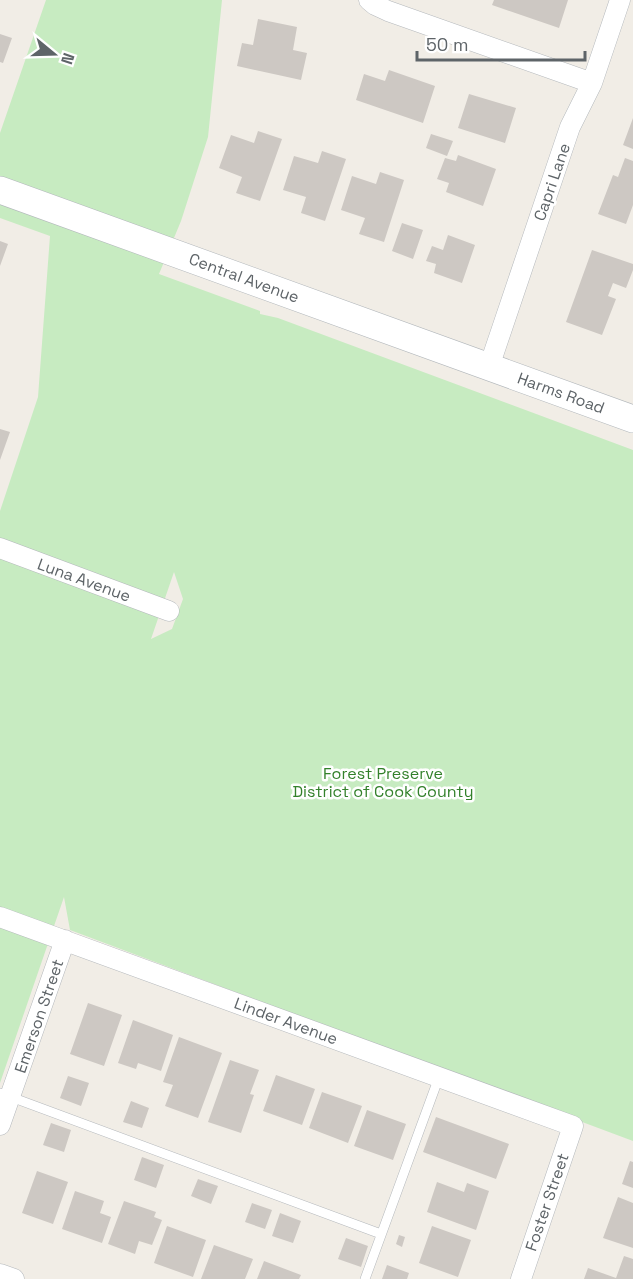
<svg xmlns="http://www.w3.org/2000/svg" width="633" height="1279" viewBox="0 0 633 1279" font-family="'Space Grotesk',sans-serif">
<style>
.green{fill:#c7ebc1;fill-rule:evenodd}
.building{fill:#cdc8c3}
.lines{fill:none;stroke-linecap:round;stroke-linejoin:round}
.lane-casing{stroke:#b4b8bc;stroke-width:10}
.street-casing{stroke:#b4b8bc;stroke-width:21}
.secondary-casing{stroke:#b3b8bc;stroke-width:28}
.lane{stroke:#fff;stroke-width:9}
.street{stroke:#fff;stroke-width:20}
.secondary{stroke:#fff;stroke-width:27}
.labels{text-anchor:middle;dominant-baseline:central;stroke-width:5;stroke-linejoin:round;paint-order:stroke}
.street-label{font-size:16px;fill:#5e6468;stroke:#fff}
.park-label{font-size:16px;fill:#33812b;stroke:#fff}
</style>
<rect width="100%" height="100%" fill="#f1ede6"/>
<path class="green" d="M46,0H222L208,137L181,221L159,274L260,311V314L278,318L633,450V1141L70,930L64,897L0,1083V511L38,397L50,236L0,218V133ZM174,572L183,599L172,629L151,639Z"/>
<path class="building" d="M494,0H568L559,28L492,5Z
M258,19L297,27L293,50L307,53L301,80L237,66L242,43L253,45Z
M0,34L12,38L3,63L0,62Z
M389,70L435,86L423,123L356,100L364,74L385,81Z
M469,94L516,108L505,143L458,128Z
M633,118V149L623,145Z
M258,131L282,139L260,201L236,193L242,177L219,168L231,135L254,143Z
M431,134L453,141L447,156L426,148Z
M322,151L346,159L325,221L301,213L306,197L283,190L294,156L318,163Z
M458,155L496,169L483,206L446,192L449,183L437,179L445,158L456,161Z
M625,158L633,161V205L626,224L598,214L613,175L618,177Z
M380,172L404,180L384,242L359,234L365,218L341,210L352,176L376,184Z
M402,223L423,230L413,259L392,251Z
M448,235L475,245L462,283L434,273L436,264L426,261L432,246L443,250Z
M0,241L8,244L0,266Z
M592,250L633,264V270L626,288L613,283L608,296L616,299L602,335L566,322Z
M0,429L10,432L0,460Z
M88,1003L122,1015L104,1066L70,1054Z
M133,1020L173,1035L161,1071L138,1063L136,1069L118,1063Z
M179,1037L222,1053L198,1118L165,1106L173,1085L163,1082Z
M230,1060L259,1070L250,1094L254,1095L241,1133L208,1122Z
M276,1075L315,1089L302,1125L263,1111Z
M68,1076L89,1083L81,1106L60,1098Z
M322,1092L362,1106L348,1143L309,1128Z
M131,1101L149,1108L142,1128L123,1122Z
M367,1110L406,1124L393,1160L354,1146Z
M436,1117L509,1144L496,1179L423,1152Z
M51,1123L71,1130L64,1152L43,1145Z
M142,1157L164,1165L156,1188L134,1180Z
M630,1161L633,1162V1188L622,1184Z
M37,1171L68,1182L53,1224L22,1213Z
M198,1179L218,1186L211,1204L191,1196Z
M437,1182L464,1192L467,1183L489,1191L476,1230L427,1212Z
M75,1191L104,1201L100,1213L111,1217L102,1243L62,1229Z
M618,1197L633,1203V1248L603,1238Z
M124,1201L156,1212L154,1217L162,1220L152,1245L139,1241L135,1254L108,1244Z
M252,1203L272,1210L265,1229L245,1222Z
M280,1213L301,1221L293,1243L272,1236Z
M167,1226L206,1240L193,1277L154,1263Z
M432,1226L471,1240L458,1277L419,1263Z
M399,1235L405,1237L402,1247L396,1244Z
M346,1238L368,1246L361,1267L338,1259Z
M214,1245L253,1259L245,1279H201Z
M624,1256L633,1259V1279H584L588,1268L616,1278Z
M264,1261L301,1275L299,1279H257Z
M387,1265L409,1273L407,1279H382Z"/>
<g class="lines">
<g class="lane-casing">
<path id="lane" d="M0,1093L381,1234
M365,1279L439,1077"/>
</g>
<g class="street-casing">
<path id="street" d="M369,0L375,5L388,11L592,83
M489,367L570,127L592,83L620,0
M0,548L169,611
M0,917L573,1126L521,1279
M0,1125L65,940
M0,1274L14,1279"/>
</g>
<g class="secondary-casing">
<path id="secondary" d="M0,190L633,419"/>
</g>
<use href="#lane" class="lane"/>
<use href="#street" class="street"/>
<use href="#secondary" class="secondary"/>
</g>
<g class="labels">
<g class="street-label">
<text transform="translate(552 182) rotate(-71)">Capri Lane</text>
<text transform="translate(244 278) rotate(20)">Central Avenue</text>
<text transform="translate(561 393) rotate(20)">Harms Road</text>
<text transform="translate(84 580) rotate(20)">Luna Avenue</text>
<text transform="translate(39 1016) rotate(-71)">Emerson Street</text>
<text transform="translate(286 1021) rotate(20)">Linder Avenue</text>
<text transform="translate(547 1202) rotate(-71)">Foster Street</text>
</g>
<g class="park-label">
<text x="383" y="773">Forest Preserve<tspan x="383" dy="18">District of Cook County</tspan></text>
</g>
</g>
<g transform="translate(54 54) rotate(109)" stroke="#ffffff" stroke-width="4.5" paint-order="stroke">
<path d="M0-4.5L10 22L0 15L-10 22Z" fill="#5e6468"/>
<text y="-9" font-size="16" font-weight="bold" text-anchor="middle" fill="#5e6468">N</text>
</g>
<path d="M417 51v9h168v-9" fill="none" stroke="#5e6468" stroke-width="3"/>
<text x="426" y="51" font-size="18" fill="#5e6468" stroke="#ffffff" stroke-width="4.5" paint-order="stroke">50 m</text>
</svg>
